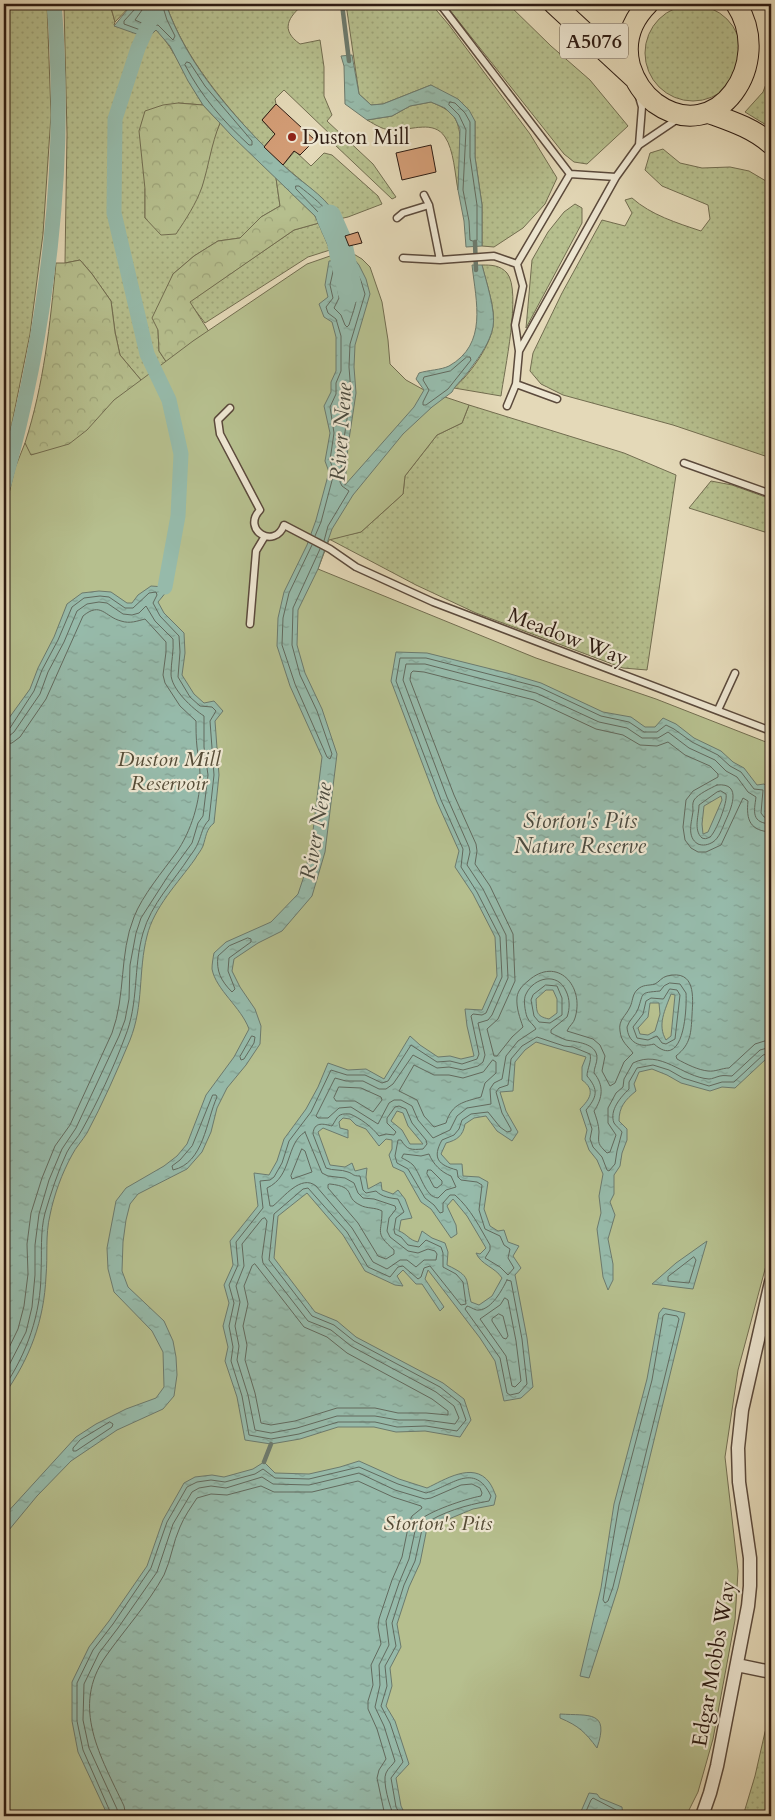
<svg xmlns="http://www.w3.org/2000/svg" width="775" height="1820" viewBox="0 0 775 1820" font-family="Cardo,serif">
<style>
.grass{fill:url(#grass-dots);stroke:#726d50}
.forest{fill:url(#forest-crowns);stroke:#726d50}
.green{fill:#b6bf8e;stroke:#726d50}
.water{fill:url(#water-ripples);stroke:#6c7a6d;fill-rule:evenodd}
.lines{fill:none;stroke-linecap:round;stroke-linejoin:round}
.shore{stroke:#626a5e;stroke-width:1}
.stream{stroke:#6c7a6d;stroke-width:4.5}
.canal{stroke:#96baaa;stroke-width:15}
.river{stroke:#96baaa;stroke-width:25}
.building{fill:#d29c75;stroke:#2d1b12}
.service-casing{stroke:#5b4a3c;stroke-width:9}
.minor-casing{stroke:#5b4a3c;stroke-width:15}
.trunk-casing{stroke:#2d1b12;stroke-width:22}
.service{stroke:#ede6d1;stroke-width:6}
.minor{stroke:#ede6d1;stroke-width:12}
.trunk{stroke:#e4d9b8;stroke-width:20}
.poi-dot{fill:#8f2418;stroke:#ede6d1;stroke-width:2}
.labels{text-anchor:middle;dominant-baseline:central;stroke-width:4.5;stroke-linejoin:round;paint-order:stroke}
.shield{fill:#ede6d1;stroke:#67584b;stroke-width:1}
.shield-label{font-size:20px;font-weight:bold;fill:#2d1b12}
.poi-label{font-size:21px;fill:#2d1b12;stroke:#ede6d1;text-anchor:start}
.street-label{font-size:21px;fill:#2d1b12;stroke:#ede6d1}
.park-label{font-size:21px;font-style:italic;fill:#564c37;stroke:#ede6d1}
.water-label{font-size:22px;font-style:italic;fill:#4c4b40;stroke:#ede6d1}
</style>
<defs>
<pattern id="grass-dots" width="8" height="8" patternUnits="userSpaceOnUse" patternTransform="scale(1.25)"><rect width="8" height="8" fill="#b6bf8e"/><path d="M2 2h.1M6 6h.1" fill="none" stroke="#9da479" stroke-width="1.8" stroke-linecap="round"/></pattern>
<pattern id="forest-crowns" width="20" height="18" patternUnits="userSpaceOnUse" patternTransform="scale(1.25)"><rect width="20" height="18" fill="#b6bf8e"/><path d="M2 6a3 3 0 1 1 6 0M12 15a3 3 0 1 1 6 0" fill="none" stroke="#9da479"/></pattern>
<pattern id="water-ripples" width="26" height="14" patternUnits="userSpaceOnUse" patternTransform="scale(1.25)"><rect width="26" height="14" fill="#96baaa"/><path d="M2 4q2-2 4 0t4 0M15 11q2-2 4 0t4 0" fill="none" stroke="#829f91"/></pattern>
</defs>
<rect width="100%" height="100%" fill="#e4d9b8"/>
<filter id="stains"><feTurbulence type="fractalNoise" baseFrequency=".004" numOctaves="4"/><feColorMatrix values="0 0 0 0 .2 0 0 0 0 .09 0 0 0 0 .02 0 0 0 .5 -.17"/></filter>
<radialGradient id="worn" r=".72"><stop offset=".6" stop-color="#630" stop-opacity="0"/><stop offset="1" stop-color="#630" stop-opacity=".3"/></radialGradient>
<path class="grass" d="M4,4H47L51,115L43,234L30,334L10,433L4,448Z
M64,4H85L90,7L95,4H110L115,22L114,25L156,29C176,51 187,80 203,105L178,103L145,189V218L209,159L212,142L220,123L276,178L280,206L261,217L240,238L218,241L194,256L173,274L158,330L159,351L173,372L146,386L120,355L115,332L111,301L92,274L80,260L65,263L67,134Z
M166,4H304C288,17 280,30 300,44L320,40L324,67V96L332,115L327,121L373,164L396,197L392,199L335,145L333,137L284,90L275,99L276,104L262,120L275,134L264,147C225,105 185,59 166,4Z
M346,4H431L449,25L530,134L557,178L545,204L523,228L494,247L482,246V205L475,157V121L431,85L383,104L371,105L359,94Z
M445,4H508L551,46L590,80L628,126L587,164L574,162L564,154Z
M645 53a48 48 0 1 1 96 0a48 48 0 1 1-96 0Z
M768,79L771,85V128L745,112L763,92Z
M431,102C440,106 448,109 454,117C465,131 459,172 458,190C455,175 454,150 445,137C434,120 412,130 395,130C384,131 376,125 367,120L392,116L410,106Z
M663,149L680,163L702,168L730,167L749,171L771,184V458L673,425L563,395L541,384L530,371L533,353L562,293L602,220L625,226L632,213L625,200L632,198C651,215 677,223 701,231L710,219L708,205L662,186L645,170L650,153Z
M295,151L311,166L324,153L332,155L378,196L382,204L348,217L339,219L323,199L283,165Z
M575,204L582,208V223L526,328L532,260L548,232L564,212Z
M319,223L330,250L308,257L205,323L189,302L294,230Z
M482,265C491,265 500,265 507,273C522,291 504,372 501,396L454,388C469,375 490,347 493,326C496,310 486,282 482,265Z
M469,405L624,453L676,475L647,670L623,668L476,613L416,585L329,539L361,532L403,494L405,476L437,435L462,423Z
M711,481L732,485L771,499V534L689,508Z
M771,1718V1816H743L755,1776L765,1732Z"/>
<path class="forest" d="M110,4H132L115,22Z
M178,103L203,105L220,123C211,145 209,165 202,187C196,204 186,219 176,234L161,235L145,218V189L139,131L145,111L163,105Z
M276,178L315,216L319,223L294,230L190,302L213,338L173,372L159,351L158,330L152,318L173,274L194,256L218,241L240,238L261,217L280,206Z
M80,260L92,274L111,301L115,332L120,355L146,386L164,433L30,455L25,443C44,384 50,325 56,263H65Z"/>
<path class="green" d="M352,253L362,259L370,267L382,302L388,340L390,364L406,380L424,390L469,405L462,423L437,435L405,476L403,494L361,532L329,540L318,569L536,658L656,699L771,744V1247L738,1370L725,1457L738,1571L735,1620L713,1739L698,1792L686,1816H4V515L15,468L25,443L31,455L69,444L87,430L114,400L141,380L193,341L307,264L330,256Z"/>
<path class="water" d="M132,4H166C187,66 235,118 281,163C298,181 323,193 336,215C342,224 345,236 349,246L330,250L315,216L232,136L203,105L188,81L170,46L156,30L148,38L114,26Z
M352,55L359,94L371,105L383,104L431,85L458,99L469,110L475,121V157L482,205V246L466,247L464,221L458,190L460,129L455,118L445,108L431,102L410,106L392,116L367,120L345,104L344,66L341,56Z
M354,259L359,265L366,279L370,294L355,345L354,367L356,393L348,446L345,485L414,407L424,390L416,379L419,373C428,370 441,370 449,366C488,344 476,302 472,265H482C486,281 496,311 493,327C490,342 480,356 471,368C466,376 455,385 452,392L432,407L403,434L353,495L332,529L318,569L298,610L297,645L305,673L322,709L337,754L325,852L312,896L282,931L258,943L234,959L232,971L240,987L255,1009L261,1026L260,1044L246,1065L227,1088L217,1108L211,1132L202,1152L187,1169L138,1194L130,1204L126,1220L123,1242L122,1271L128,1287L164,1321L173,1341L176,1357L177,1375L174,1396L163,1409L117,1430L71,1461L37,1496L4,1536V1516L76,1437L96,1424L126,1409L156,1398L164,1387L163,1352L152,1331L114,1292L108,1269L107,1248L116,1201L126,1188L164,1166L177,1156L187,1144L206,1095L234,1057L249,1029C241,1007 216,990 212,969C212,964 213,958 214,953L226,942L271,922L298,894L305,873L312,839L322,757L290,686L277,646L278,618L284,592L307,545L316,520L329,472L325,461L330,433L324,406L331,392V382L336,371V337L332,322L324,317L319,304L328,297L325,285L329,261Z
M151,586L165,587L167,591L158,602L164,613L184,633L185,653L182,675L194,694L204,703L214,701L223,711L215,721L219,775L214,823C206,829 206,837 203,846C201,851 197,855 195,859C178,883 154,907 147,936C138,971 144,1005 130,1040C117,1071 103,1103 87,1133C82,1141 76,1147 72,1155C62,1173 54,1195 50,1215C45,1236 48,1255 46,1276C44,1321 30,1358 4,1395V730L9,718L30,689L38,668L54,637L67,604L82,593L99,591L111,592L127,603H132L138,595Z
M396,652L427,653L507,673L541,683L603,712L631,717L645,727H655L663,718L676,724L694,738L721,751L733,762L744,768L757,785L764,784L770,788L765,812L771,813V1057L766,1059L735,1088L722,1087L710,1091L681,1083L667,1075L652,1069L639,1072L634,1084L636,1091C625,1100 619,1107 619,1121L627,1129V1140L622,1153L620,1166L614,1175V1194L610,1202L615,1215L608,1239L613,1264V1280L608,1290L603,1277L597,1229L601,1213L599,1196L603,1174L597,1160L589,1150L585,1139L587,1130L580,1109C590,1099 596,1090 582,1080V1067L586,1057L536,1042L525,1050L515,1062L513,1091L500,1092L506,1111L518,1132L512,1141L497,1131L486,1116L474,1118L465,1124C463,1136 457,1140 446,1143L441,1154L450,1164H462L463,1176L479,1177L488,1182L484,1209L490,1226L498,1231L504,1230L508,1242L519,1246L513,1256L521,1268L515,1275L527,1338L533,1387L521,1398L504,1401L495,1361L480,1338L428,1270L425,1279L444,1307L440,1311L422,1284H416L403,1270L397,1276L403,1286L395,1285L365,1271L343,1235L307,1193L278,1216L274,1258L315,1312L337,1321L356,1337L443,1383L464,1399L471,1420L460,1437L425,1431L396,1432L374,1427H338L300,1439L271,1444L245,1440L237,1397L225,1361L228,1347L223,1326L229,1303L224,1285L233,1265L230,1241L258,1206L254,1173L269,1175L277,1161L284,1139L306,1109L318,1087L328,1063L348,1070L366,1069L384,1079L410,1036L420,1045L438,1057L450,1056L461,1059L474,1056L467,1026L465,1009L482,1010L497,976L495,937L473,894L455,867L459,851L437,802L391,681ZM721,796L722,800L708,832L703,834L702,824L704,806ZM546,990H553L557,999V1013L549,1019C535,1016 537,1011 536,999ZM671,994L675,995L671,1036L666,1040C657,1025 665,1010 671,994ZM650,1003H659L660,1014L655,1031L648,1035L640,1034L638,1028L648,1017ZM397,1111L403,1113L408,1126L423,1144H410L402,1130L391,1121ZM343,1118L350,1119L356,1125L366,1129L379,1146L386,1139L392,1140V1149L389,1155L393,1167L404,1172L421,1202L431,1209L451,1238L457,1234L456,1225L447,1206L453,1199L467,1216L486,1248L480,1254L476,1253C481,1265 495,1267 502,1278L492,1296L479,1305L471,1302C465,1278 472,1277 447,1265L448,1252L445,1243L432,1238L422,1231L418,1242C409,1240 407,1234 399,1231L401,1220L412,1218L405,1199L398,1190L393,1194L382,1190L381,1182L368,1189L366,1177L367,1168L355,1171L352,1163L345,1167L330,1165L318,1132L323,1128L348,1138V1130L340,1128L339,1122Z
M707,1241L693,1289L652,1284L676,1263Z
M663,1308L685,1313L618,1588L589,1678L580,1676L601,1588L614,1504L647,1379L659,1313Z
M359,1461L399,1479L427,1488C444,1480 473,1461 489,1482C492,1486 494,1491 496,1496L494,1505L473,1509L427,1528L420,1563L409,1587L397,1624L401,1647L390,1668L392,1686L386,1706L395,1721L409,1764L396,1778L401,1806L406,1816H108L78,1752L72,1721V1682L89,1647L109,1621L147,1566L163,1520L184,1483L195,1477L212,1475L224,1477L253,1469L264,1462L275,1473L309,1474L340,1467Z
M560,1714C589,1716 610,1710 597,1748C585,1732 579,1726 560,1718Z
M589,1793L597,1794L600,1798L622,1807L623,1816H579Z"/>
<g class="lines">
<path class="shore" d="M136,4L135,9L124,21V24L146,32L153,26L158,25L173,40L175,36L167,20L162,4
M143,4L142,10L135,20L144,24L158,17L156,4
M187,62L190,63L205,86L252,141V145H249C223,121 201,96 185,65Z
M450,102L455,103L465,113L470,122V157L477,205V240L475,242L470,240L469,221L463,190L466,130L459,115L449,105Z
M296,186H299C324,206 330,210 341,240L340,243H333L319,213L296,189Z
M348,271C364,288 355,305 349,325L347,327L345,325L341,315L334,308L339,298L337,285L339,273Z
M467,357H470L471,360L448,389L426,405H423V402L429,390L423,380L424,377L450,371Z
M315,536L321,522L334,473L330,460L334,433L330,407L336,394V383L341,371V336L336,319L328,313L326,307L333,298L330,285L334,267L351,264L355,268L361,281L365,294L350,344L349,367L351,393L343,445L340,482L342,486L349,491L328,526L324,541
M312,545L289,593L283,618L282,645L295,684L327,757L330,759L332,754L317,711L300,675L292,645L293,608L320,549
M4,730L10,728L34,691L42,670L58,640L72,607L84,598L100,596L109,597L125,608H133L149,593L156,592L157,595L153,603L160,616L179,636L180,652L178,677L190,697L200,706L212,707L216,711L210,721L214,775L209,820C202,827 202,834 198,843C196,848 193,852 190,856C174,881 151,904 143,933C133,968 139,1003 125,1037C113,1069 98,1101 82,1130C78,1138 71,1144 67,1152C58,1171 51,1193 45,1213C40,1232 42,1253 41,1273C41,1313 27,1354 4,1387
M4,737L9,736L14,732L40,694L48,672L64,642L77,611L87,604L99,602L107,603L123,614L132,615L139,613L146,606L155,621L173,639C174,651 171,662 171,674C171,689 193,709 204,716V747L208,775L203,816L198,823L192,843L168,876L141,918L136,933L130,965L129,999L125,1020L119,1036L76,1128L62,1149L49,1180L39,1214L35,1245V1275L32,1307L26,1332L4,1375
M4,744L12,743L20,737L46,699L83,616C101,601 105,617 121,621C130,624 137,621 145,619L166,642V652L163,675L165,683L180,706L196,721C196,729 196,738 197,747C198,756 200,765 200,774C201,800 191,832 176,853C163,871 142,896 134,917C119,954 126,995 112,1033L70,1125L55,1146L42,1178L31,1213L27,1244L28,1274L24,1306L18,1329L4,1358
M717,785C744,782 730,811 725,822C722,829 719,838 713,842C708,845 703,846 698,844C686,837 692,821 693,811C693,807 692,804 694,800C698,794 711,788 717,785Z
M721,791L726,794C728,802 716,832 710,837C706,839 705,839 702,838C693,830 699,815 699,805L717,792Z
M771,818L764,817L761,813L763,790L754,789L741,772L730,766L718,755L692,742L674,729L666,725L657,732H644L629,722L601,716L539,687L426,658H400L396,681L441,800L463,849L461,867L477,892L500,937L502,977L486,1013L482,1015L473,1014L471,1016L479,1054L477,1059L462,1064L450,1061L437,1062L411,1045L388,1081L382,1083L365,1075H347L331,1070L311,1112L289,1141L282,1163L274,1177L270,1180L260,1181L263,1208L236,1242L238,1265L229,1285L234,1303L229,1326L233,1347L231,1361L242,1396L249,1435L271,1439L299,1434L338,1422H375L397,1427L426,1426L457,1431L466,1420L460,1403L440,1387L354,1341L334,1325L312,1316L269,1260L274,1214L303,1189L308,1188L347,1232L368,1267L390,1277L398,1267L403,1266L418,1279L421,1277L424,1268L430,1266L461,1305L466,1304L463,1282L456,1274L443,1267V1253L441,1247L426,1240L419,1247L408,1245L401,1237L395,1234L394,1230L396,1218L404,1212L398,1199C390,1198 382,1197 376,1191L366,1193L363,1190L360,1176C352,1176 354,1174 348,1172C341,1169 333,1171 326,1168L313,1134C314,1121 324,1124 332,1126C338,1117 337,1113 350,1114C360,1118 372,1127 379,1136L386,1134L394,1135L396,1132L387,1123V1118L395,1107L399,1106L406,1109L412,1123L426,1140L427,1144L423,1149C411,1150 407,1150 401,1140H398L395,1156L397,1163L408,1169L425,1198L434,1205L440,1213L443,1212V1203L450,1195H455C471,1209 480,1228 490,1245V1250L485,1258L500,1267L508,1275L514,1268L508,1258L510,1249L504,1245L500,1236L485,1229L479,1210L482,1185L477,1182L461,1180L458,1177L457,1170C438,1165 432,1158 442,1140L454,1135L459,1129L462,1120L471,1114L488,1112L500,1127L507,1132L511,1131V1129L502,1113L496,1092L499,1088L508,1085L511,1059L522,1046L537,1037L564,1046L573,1047L590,1054C592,1061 587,1069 587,1076C599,1090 597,1097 586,1110L592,1129L590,1139L593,1147L602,1157L607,1170L609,1171L615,1164L617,1151L622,1132C620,1129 616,1126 614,1123C609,1110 621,1097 629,1089V1082L637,1068L653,1065L669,1070L683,1078L709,1086L722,1082H734L763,1055L771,1053
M771,824C751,823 754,812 756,797L748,792L737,777L726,771L715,760L689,748L668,732L658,738H642L627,728L599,722L536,693L425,664H406L403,680L447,797L469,847L470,852L467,865L483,889L506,935L508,978L492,1015L488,1020L478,1023L485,1055L483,1062L478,1066L463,1070L449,1067L437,1068L413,1055L393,1084L386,1089H379L363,1081H346L335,1078L316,1116L318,1118H328L339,1108L351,1107L378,1124L389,1103L394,1100H401L412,1106L418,1120L433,1138L450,1130L457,1116L467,1108L491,1104L490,1089L494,1083L502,1079L506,1056L518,1041L536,1029C534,1025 529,1022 527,1017C525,1011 523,999 526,994C534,977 558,972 566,991C570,999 570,1009 567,1017L551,1030V1033C555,1035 561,1038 566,1040C576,1042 597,1043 597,1058C597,1063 594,1068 594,1073C604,1085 603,1098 594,1111C596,1117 599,1125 599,1132C598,1144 598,1144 607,1153L610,1152L616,1135L608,1123V1108L616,1093L623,1087L624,1079L633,1063C661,1049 682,1077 709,1079C712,1079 716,1077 720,1076C724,1075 728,1076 732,1076L760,1050L771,1047
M771,832C750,831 746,820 748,801L743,798L721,845L706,852H698L691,848L685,840L683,827L686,800L693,791L718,777V774L710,766L685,755L668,742L657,746L640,745L623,735L596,729L534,700L424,672L413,671L411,673L410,680L454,795L476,844L477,851L475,864L490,886L513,934L515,981L498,1019L487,1029L494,1056H497L512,1037L523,1027C520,1018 516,1008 517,997C518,990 523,985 528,981C557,955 585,986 575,1018C574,1023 569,1026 567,1031L593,1039L600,1045L605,1056L602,1071L610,1086L615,1083L624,1062L633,1053C628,1046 621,1042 620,1031C618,1020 626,1016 630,1007C633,1001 632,995 637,990C643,984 648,986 655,984C659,982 662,977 667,976C696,969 693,997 692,1015C691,1033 691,1044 676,1056L677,1059C686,1064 698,1070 708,1071C715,1072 722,1068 729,1068L755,1044L771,1039
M248,938L251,939V942L229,958L228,971L235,989L232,992C221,981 216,971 218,956L229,946Z
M670,983L680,984L686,993C687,1009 684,1071 654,1044C640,1048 628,1043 627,1027C629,1020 636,1015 638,1009C644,992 639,993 660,991L664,986Z
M546,985L557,986L562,998V1015L550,1023L539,1022L534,1016L531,1000L533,995Z
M670,989L677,990L680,995L675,1039L666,1044L662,1043L657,1036L648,1040L637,1038L633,1027L643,1014L646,1001L651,998L663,999Z
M252,1036L255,1037L254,1043L244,1059L241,1060L240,1057Z
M493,1060L496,1062V1073L485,1083L481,1097C464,1102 452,1103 446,1123L434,1127L424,1116L417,1100L399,1091L414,1065L434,1075H449L463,1078L483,1072Z
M339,1087L361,1088L381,1097L382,1100L373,1112L355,1101H336L334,1098Z
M213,1095H216L217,1097C206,1121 204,1163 173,1170L172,1166L180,1160L192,1146Z
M305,1132L322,1173L328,1176L345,1178L354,1183L358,1193L363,1198L374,1199L395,1206L396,1209L389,1218L387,1231L390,1237L408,1251L418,1253L428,1249L435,1251L437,1254L436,1260H424L416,1267L407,1260H400L387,1269L373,1262L352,1228L316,1186C301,1174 284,1197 273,1206H270L267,1188C293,1176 285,1144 305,1132Z
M302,1149L305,1151L312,1172L292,1179L291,1176Z
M404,1154L421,1156L429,1154C433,1164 441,1172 451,1176L456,1187L446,1190L438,1198C425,1197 421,1174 413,1165C410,1162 406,1160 402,1158Z
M428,1170H431L442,1181V1184L437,1188L434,1187L427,1174Z
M330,1184C358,1187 343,1197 360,1205C367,1209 375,1207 382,1211C382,1234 374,1232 394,1250V1254L386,1259L378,1256L358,1223L328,1188V1185Z
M265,1218L267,1221L262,1257L263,1263L308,1321L331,1330L351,1346L436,1392L454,1406L459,1418L455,1424L425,1420H398L375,1416H337L297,1428L271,1433L255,1430L248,1395L237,1360L239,1346L235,1326L240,1302L236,1286L244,1266L242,1244L262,1219Z
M694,1257L696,1260L689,1283L668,1281V1277Z
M255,1264L304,1327L327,1337L347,1353L432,1399L448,1411V1415L426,1413H398L375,1408H337L295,1421L271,1425L261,1423L255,1393L245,1360L247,1345L243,1326L248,1304L244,1286L252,1266Z
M507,1280L511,1281L522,1339L527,1384L519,1393L510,1395L507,1393L500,1358L465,1309L467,1306C471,1307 476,1311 479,1310C492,1309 502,1290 507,1280Z
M505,1298L508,1300L516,1341L521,1381L515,1387L512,1386L506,1356L480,1319L500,1305Z
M499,1314L503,1316L508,1336L506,1339L503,1338L492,1321V1319Z
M666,1314L677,1316L679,1319L613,1587L608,1601L605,1603L603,1600L619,1505L652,1380L663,1316Z
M110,1422L113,1424L112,1427L76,1451H73V1448L80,1440Z
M112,1816L83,1750L77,1721V1683L93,1650L113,1624L151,1568L167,1522L187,1487L197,1482L211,1480L225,1482L255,1474L263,1469L275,1478L309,1479L359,1467L398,1484L426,1493C452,1486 474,1461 491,1496L489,1501C466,1505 442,1512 423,1525L415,1561L404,1585L392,1623L396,1646L385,1666L387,1686L381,1706L390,1723L403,1762L391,1778L396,1807L401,1816
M118,1816L117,1809L89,1748L83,1720L84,1684L99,1653L118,1628L157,1572L173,1524L192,1492L199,1488L211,1486L226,1488L262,1477L273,1484L309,1485L359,1473L395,1490L425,1499L431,1498L461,1485L472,1484L480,1488L482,1493L481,1496C465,1499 429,1511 417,1522L409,1559L399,1583L386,1621L389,1645L379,1665L380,1685L375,1707L384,1726L395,1761C393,1765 388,1768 386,1773C382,1781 390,1808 394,1816
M126,1816L124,1806C101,1757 70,1707 106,1656C125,1629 148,1604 164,1575C171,1560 173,1542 180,1527C184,1517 191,1507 197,1498L211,1494L227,1495L261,1486L274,1492H312L358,1481L393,1497L421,1506L422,1508L412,1516L409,1523L402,1557L392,1580L379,1619L378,1627L381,1644L371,1665L373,1685L368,1701V1709L377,1729L386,1759L379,1770L377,1778L385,1816
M584,1816L591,1800L593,1798L616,1810L618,1816"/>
<path class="stream" d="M342,4L349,61
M475,242L476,270
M264,1462L271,1444"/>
<path class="canal" d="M158,4L138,48L115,119L114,213L147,354L169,400L181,454L178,516L165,587
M4,484C47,330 68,163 54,4"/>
<path class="river" d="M329,217L339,240L350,291"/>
</g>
<path class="building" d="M276,104L315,140L300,155L294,151L283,165L264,147L275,134L262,120Z
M431,145L436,172L402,180L396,153Z
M358,232L362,243L349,246L345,236Z"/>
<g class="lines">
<g class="service-casing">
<path id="service" d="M440,4L570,174L616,177
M639,145L642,107L639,97
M424,195L429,205L440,260L494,256L517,264
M397,218L403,213L429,205
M403,258L440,260
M519,351L515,325L523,286L517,264L570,174
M557,399L516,384L519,351L616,177L639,145L679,118
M507,406L516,384
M230,408L218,420L220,434L260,510C241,530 275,550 284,525L330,549L356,567L433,602L771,731
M684,463L771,494
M250,624L256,551L265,536
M718,710L735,673"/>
</g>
<g class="minor-casing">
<path id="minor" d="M737,1665L771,1672
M702,1816L710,1793L717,1766L748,1606L750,1586V1558L739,1482L738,1448L742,1410L771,1282"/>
</g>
<g class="trunk-casing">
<path id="trunk" d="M554,4L634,78
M648,4C631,21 624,43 630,66C635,82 642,93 655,103C717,148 775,63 736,4
M709,113C731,121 753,128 771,144"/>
</g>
<use href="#service" class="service"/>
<use href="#minor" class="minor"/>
<use href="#trunk" class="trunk"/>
</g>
<circle class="poi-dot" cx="292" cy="137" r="5"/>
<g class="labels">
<rect class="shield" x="560" y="23.5" width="68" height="35" rx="4"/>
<g class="shield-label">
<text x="594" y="41">A5076</text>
</g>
<g class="poi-label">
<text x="302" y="137">Duston Mill</text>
</g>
<g class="street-label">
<text transform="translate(568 637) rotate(21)">Meadow Way</text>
<text transform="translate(714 1664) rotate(-80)">Edgar Mobbs Way</text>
</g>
<g class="park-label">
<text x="169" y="759">Duston Mill<tspan x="169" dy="24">Reservoir</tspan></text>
<text x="438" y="1523">Storton's Pits</text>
</g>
<g class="water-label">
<text transform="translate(341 432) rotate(-86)">River Nene</text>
<text x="580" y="821">Storton's Pits<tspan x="580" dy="25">Nature Reserve</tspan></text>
<text transform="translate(316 831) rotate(-80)">River Nene</text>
</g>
</g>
<rect width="775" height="1820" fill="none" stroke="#e4d9b8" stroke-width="20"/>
<rect x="5" y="5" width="765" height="1810" fill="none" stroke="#2d1b12" stroke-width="2.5"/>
<rect x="10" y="10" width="755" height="1800" fill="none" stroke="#2d1b12"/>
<rect width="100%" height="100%" filter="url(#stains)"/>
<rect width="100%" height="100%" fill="url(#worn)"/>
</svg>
